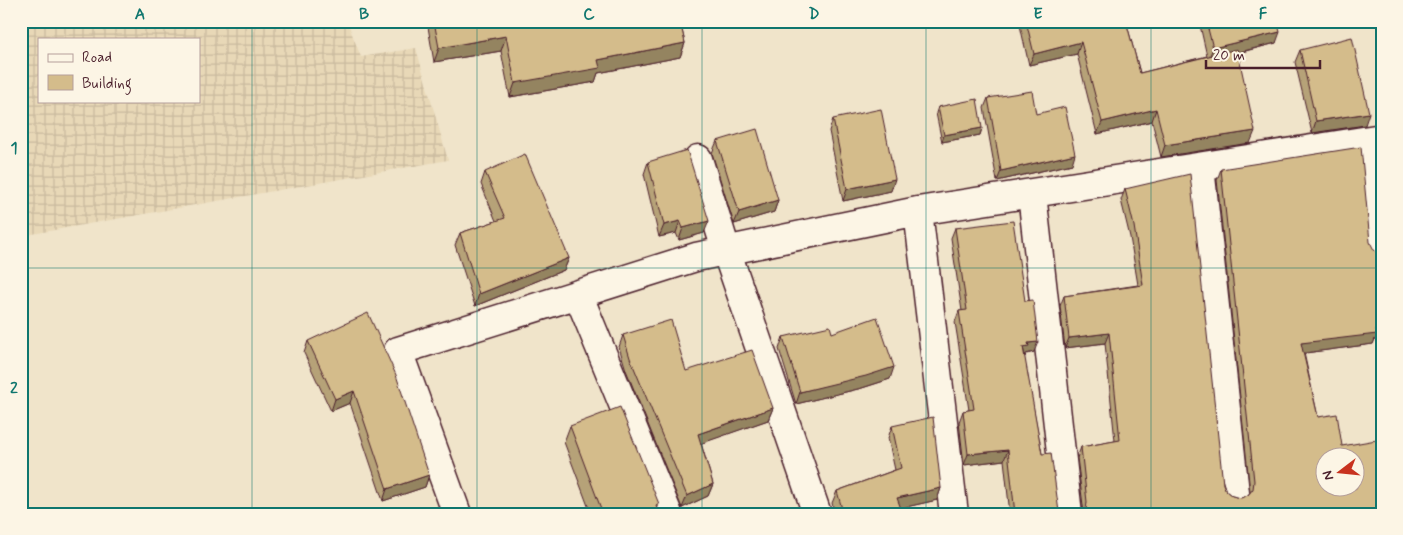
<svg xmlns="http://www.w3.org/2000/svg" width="1403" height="535" viewBox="0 0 1403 535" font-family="Mynerve,sans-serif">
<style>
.industrial{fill:url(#industrial-grid);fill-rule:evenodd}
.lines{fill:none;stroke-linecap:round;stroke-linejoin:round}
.minor-casing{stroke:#4a1f2b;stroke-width:31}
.minor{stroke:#fcf5e5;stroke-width:28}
.wall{fill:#b6a278;stroke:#4a1f2b}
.shaded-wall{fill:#948461;stroke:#4a1f2b}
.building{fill:#d4bc8b;stroke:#4a1f2b;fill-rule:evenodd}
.grid{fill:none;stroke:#0f766e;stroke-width:1;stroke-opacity:0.55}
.neatline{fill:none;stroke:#0f766e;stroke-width:2}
.grid-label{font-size:16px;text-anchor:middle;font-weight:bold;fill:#0f766e}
</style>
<defs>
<pattern id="industrial-grid" width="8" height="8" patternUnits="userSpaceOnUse" patternTransform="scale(1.25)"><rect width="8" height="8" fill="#e8d8b7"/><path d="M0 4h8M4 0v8" fill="none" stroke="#c8b99e"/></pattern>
</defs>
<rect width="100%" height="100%" fill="#f0e4ca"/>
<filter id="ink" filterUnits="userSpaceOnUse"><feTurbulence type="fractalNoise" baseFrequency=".02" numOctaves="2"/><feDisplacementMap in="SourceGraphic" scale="10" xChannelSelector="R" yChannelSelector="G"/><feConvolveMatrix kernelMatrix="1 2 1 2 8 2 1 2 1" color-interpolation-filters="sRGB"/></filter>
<g filter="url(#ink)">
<path class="industrial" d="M21,21H347L361,57L416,48L448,160L21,236ZM39,39H199V101H39Z"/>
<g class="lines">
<g class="minor-casing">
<path id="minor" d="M1371,141L1382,251
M698,159L726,250L817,514
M1200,167L1235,493
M1032,194L1068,514
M918,211L954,514
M578,294L668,514
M457,514L398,351L696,257L918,211L1382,138"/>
</g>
<use href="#minor" class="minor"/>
</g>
<path class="wall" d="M427,21H680L685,43L680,57L598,73L595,82L510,97L501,51L434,62Z
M1019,21H1126L1140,73L1207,56L1199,21H1277L1276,43L1238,53L1250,143L1161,157L1152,121L1097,134L1077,54L1029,65Z
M1300,50L1365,125L1312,133L1295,62Z
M988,98L1036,114L1072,164L997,181L984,108Z
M938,107L982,128L980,135L942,142L936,113Z
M833,119L891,191L843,201L829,131Z
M717,141L778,200L774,212L734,224L712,153Z
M648,162L704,233L679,240L676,233L659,237L644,174Z
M1221,169L1375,339L1373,344L1304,353L1318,417L1342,446L1382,514L1084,513L1077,458L1081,447L1115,441L1105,343L1065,348L1060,306L1064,296L1138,285L1130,237L1121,200L1125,189L1226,491L1232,496L1241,498L1248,495L1250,492L1217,180Z
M485,172L569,258L564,270L475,306L455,245L460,233L496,221L481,184Z
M955,228L1025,301L1034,352L1026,354L1024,357L1042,454L1059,512L1061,514H1010L1004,460L964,465L959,422L963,411L969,410L955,322L959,311H962L951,238Z
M832,333L890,379L862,388L796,404L779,349L783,337Z
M623,335L686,371L773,408L768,420L701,443L713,484L708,496L682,508L626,370L619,347Z
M308,341L429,475L425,487L383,501L350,403L331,411L304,353Z
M570,426L659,504L657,510L659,514H591L564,442Z
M892,426L941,488L937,500L901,508L903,514H835L832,503L837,491L895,470L888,438Z"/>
<path class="shaded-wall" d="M1280,32L1276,43L1208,60L1213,48Z
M506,36L501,51L434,62L439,48Z
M1081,42L1077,54L1029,65L1034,54Z
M685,43L680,57L598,73L595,82L510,97L515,83L598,60Z
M1156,109L1152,121L1097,134L1102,122Z
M1369,113L1365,125L1312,133L1316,121Z
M982,128L980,135L942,142L944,135Z
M1255,131L1250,143L1161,157L1165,145Z
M1075,154L1072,164L997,181L1001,171Z
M895,179L891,191L843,201L847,189Z
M778,200L774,212L734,224L739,212Z
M680,221L676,233L659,237L664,225Z
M709,221L704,233L679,240L683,228Z
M569,258L564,270L475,306L479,294Z
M1382,328V338L1375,339L1373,344L1298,354L1301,343Z
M1109,333L1105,343L1065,348L1069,338Z
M1038,342L1034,352L1026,354L1025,357L1023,347L1028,343Z
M894,367L890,379L862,388L796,404L800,392Z
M354,391L350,403L331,411L335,399Z
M773,408L768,420L694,446L698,434Z
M1008,450L1004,460L964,465L968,454Z
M429,475L425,487L383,501L387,489Z
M713,484L708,496L682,508L687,496Z
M941,488L937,500L893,510L897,498Z
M848,508L846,514H840L842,509Z"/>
<path class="building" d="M434,21H680L685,43L598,60L600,68L515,83L506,36L439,48Z
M1026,21H1126L1140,73L1237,49L1255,131L1165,145L1156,109L1102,122L1081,42L1034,54Z
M1206,21H1277L1280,32L1213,48Z
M1352,37L1369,113L1316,121L1300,50Z
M1032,91L1036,114L1065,107L1075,154L1001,171L988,98Z
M977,99L982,128L944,135L938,107Z
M881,109L895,179L847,189L833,119Z
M757,129L778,200L739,212L717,141Z
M1361,147L1370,242L1374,250L1379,254L1382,255V328L1376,329L1377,334L1301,343L1318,417L1337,414L1342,446L1382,439V514H1083L1086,510L1087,502L1081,447L1120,440L1109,333L1069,338L1064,296L1143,285L1134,226L1125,189L1190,174L1223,484L1226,491L1232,496L1241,498L1248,495L1253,489L1254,481L1221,169ZM1326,458H1356V488H1326Z
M687,150L709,221L683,228L680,221L664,225L648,162Z
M525,154L569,258L479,294L460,233L505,218L485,172Z
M1013,221L1025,301L1033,300L1038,342L1028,343L1029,346L1023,347L1042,454L1051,453L1059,512L1061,514H1015L1008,450L968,454L963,411L974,409L959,311L967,310L955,228Z
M368,313L396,375L429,475L387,489L354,391L335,399L308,341Z
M877,317L894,367L866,376L800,392L783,337L830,326L832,333Z
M671,320L686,371L752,350L773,408L698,434L713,484L687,496L630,358L623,335Z
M620,407L659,504L656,506L659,514H603L570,426Z
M933,417L941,488L897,498L903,514H850L848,508L842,509L837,491L901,468L892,426Z"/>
</g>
<path class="grid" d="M252,21V514M477,21V514M702,21V514M926,21V514M1151,21V514M21,268H1382"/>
<rect width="1403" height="535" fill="none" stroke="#fcf5e5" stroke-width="55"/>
<rect x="38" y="38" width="162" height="65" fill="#fcf5e5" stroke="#b59f9b"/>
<rect x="48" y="54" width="25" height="8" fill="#fcf5e5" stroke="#b59f9b"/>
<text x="82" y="62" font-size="15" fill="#4a1f2b">Road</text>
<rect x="48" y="75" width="25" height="15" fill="#d4bc8b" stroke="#b59f9b"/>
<text x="82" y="88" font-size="15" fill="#4a1f2b">Building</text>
<g transform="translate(1340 472) rotate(254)"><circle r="24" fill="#fcf5e5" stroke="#b59f9b"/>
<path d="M0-4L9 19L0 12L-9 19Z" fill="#c8321e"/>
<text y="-8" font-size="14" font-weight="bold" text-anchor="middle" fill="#4a1f2b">N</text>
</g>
<path d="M1206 60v8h114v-8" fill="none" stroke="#4a1f2b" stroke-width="2.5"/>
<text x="1213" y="60" font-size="15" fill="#4a1f2b" stroke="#fcf5e5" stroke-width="4" paint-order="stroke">20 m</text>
<rect x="28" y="28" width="1348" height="480" class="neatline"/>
<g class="grid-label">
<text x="140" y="19">A</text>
<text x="364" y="19">B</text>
<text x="589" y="19">C</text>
<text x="814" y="19">D</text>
<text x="1038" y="19">E</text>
<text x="1263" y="19">F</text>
<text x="14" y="153">1</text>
<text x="14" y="393">2</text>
</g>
</svg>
